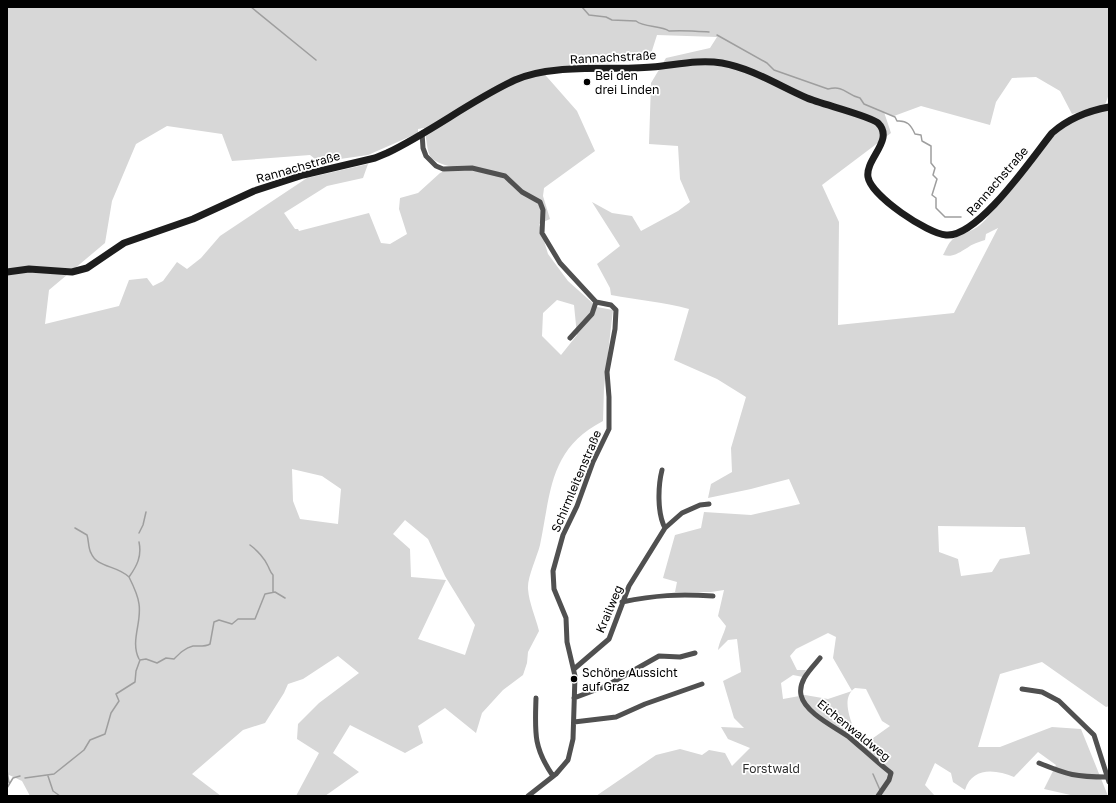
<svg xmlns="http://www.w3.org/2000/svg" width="1116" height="803" viewBox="0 0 1116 803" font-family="'Golos Text',sans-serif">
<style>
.green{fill:#d7d7d7;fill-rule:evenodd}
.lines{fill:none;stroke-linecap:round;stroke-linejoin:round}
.stream{stroke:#9e9e9e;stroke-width:1.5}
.street{stroke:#505050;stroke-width:5}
.secondary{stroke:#1d1d1d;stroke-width:7}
.poi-dot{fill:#000;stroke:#fff;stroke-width:1.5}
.labels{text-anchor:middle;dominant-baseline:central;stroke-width:3.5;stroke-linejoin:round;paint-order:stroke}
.street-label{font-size:12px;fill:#000;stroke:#fff}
.poi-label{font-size:12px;fill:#000;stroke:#fff;text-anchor:start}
.park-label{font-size:12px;fill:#2e2e2e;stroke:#fff}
</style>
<rect width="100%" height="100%" fill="#fff"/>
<path class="green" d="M7,7H1109V94L1105,105L1072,114L1060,91L1036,77L1012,78L996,102L990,125L921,106L894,116L884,112L891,133L822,185L839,222L838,325L954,313L998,228L986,234L985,240C979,242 972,244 967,248C960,252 953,258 943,255C946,250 948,243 953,239C961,233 972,232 980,225C1017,190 1052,110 1109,111V706L1106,707L1042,662L1000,674L978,747H1000L1052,727L1081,729L1108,796H1075L1044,789L1056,765L1038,752L1014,777C995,769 972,767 965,790L953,782L951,773L935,763L925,785L935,796H596L656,755L680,749L702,755L709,750L725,753L732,766L750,748L728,739L721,727L744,728L734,718L723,681L741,672L737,639L728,640L718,650C719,642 724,634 726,626L718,616L724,590L711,592H675L677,582L663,578L675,535L701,528L704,512L751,515L800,504L789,479L751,489L708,498L711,484L732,472L731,448L746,397L717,379L674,360L689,309C663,302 637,300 611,295L610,288L597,264L620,246L592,202L612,213L632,216L641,231L678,211L690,202L680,179L678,146L649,144L651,83L666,58L710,48L717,37L657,35L649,60L540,69L577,111L595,151L544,188L543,196L550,219L539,224L548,254L568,281L597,307L613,310L604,388L603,421C549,449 551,492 540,545C537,557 527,578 528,589C529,603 536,618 539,631L528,652L527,663L523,675L503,690L482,713L476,733L445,708L418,726L423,743L405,753L350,725L333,753L359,772L325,796H296L319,753L297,739L298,724L319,703L359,673L338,656L303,679L288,684L284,693L265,723L243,730L192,774L221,796H30L22,781L7,774ZM167,126L222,134L232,161L310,155L319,162L368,155L418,133V129L424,128C430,154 423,160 453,167L440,173L418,193L400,198L399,209L407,234L390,244L381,243L369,213L299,231L298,229H295L284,213L327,186L363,178L368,164L307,178L220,236L201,258L187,269L177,262L163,281L153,286L147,278L129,280L119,306L45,324L49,290L105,243L112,201L136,144ZM557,300L574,305L577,335L561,355L542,336L543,313ZM292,469L322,476L341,489L338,524L300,519L293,501ZM405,520L428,539L445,576L475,625L465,655L418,639L446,580L411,577L410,549L393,534ZM938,526L1025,527L1030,554L1000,559L992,572L961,576L958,559L939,552ZM828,633L836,637L833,658L852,691L828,699L805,695L783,699L781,683L793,675L803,677L806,670H797L790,656L796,649ZM855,688L866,689L882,721L890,726L862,746L846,732L853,727C849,715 842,697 855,688Z"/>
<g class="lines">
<path class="stream" d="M251,7L316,60
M582,7L589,15L606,17L612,20L636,21C644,28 661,25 669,31C683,30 695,31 709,32
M717,35L767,63L774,70L828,89C845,85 846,95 860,98L864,104L895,117L897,121C907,120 911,125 915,134L921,135L922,141L931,146V163L935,168L933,175L937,179L932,195L936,198V208L945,217H961
M75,528L87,535C89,541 88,548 91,553C97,568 117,565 129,577
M139,533L143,525L146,512
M139,542C142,556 137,566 129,577C133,585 138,595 139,604C142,623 130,641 139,659
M250,545C257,550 265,559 268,566C270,570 270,572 273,575V592
M7,770L9,783
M873,774L880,790
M48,776L53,791L60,796
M25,778L54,774L84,750L90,740L105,734L111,713L119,701L116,694L135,682L136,671L140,660L146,659L157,663L166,658L174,659C180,653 185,648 193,646C199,646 205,647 210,644L214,622L219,620L232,624L238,619H255L265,594L275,592L285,598
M7,788L13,778L20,776"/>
<path class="street" d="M422,133L423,148L426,156L436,166L443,169L472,168L505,176L522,192L540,202L543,210L542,233L560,263L596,302L611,305L616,310L615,329L607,372L609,397V429L593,462L577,506L563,535L553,571L554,589L566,618L567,642L575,676L573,739L568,760L556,774L528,796
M570,338L592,314L596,302
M662,470C658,486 657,513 665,528
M622,602C656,595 678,594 713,596
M820,658C812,668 798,680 801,695C805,713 835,727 849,737C863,749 877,762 891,773L889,780L878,796
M574,669L609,639L629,586L665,528L682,513L700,505L709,504
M1022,689L1042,692L1059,701L1094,735L1109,782
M536,698C535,732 533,747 553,776
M574,698L606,686L659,656L680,657L695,653
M574,722L616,717L645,704L702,684
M1039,763C1068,775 1076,777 1107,777"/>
<path class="secondary" d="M7,272L29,269L72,272L87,268L124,243L193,219L254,191L303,175L375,158L387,153C431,132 470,101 515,80C552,63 610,71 652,67C675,65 699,59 722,63C754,69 779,86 807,98C821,104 871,116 878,123C895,140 865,159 868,177C871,196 928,234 946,235C978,238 1032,158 1052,133C1069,118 1087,111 1109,107"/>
</g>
<g class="poi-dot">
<circle cx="587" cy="82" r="4"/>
<circle cx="574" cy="679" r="4"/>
</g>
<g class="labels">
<g class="street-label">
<text transform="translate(613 57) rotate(-3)">Rannachstraße</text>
<text transform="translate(298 167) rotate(-16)">Rannachstraße</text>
<text transform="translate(997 181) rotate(-49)">Rannachstraße</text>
<text transform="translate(576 481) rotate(-67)">Schirmleitenstraße</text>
<text transform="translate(609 609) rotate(-67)">Krailweg</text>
<text transform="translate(854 730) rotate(39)">Eichenwaldweg</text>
</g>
<g class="poi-label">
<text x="595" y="75">Bei den<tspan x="595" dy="14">drei Linden</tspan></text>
<text x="582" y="672">Schöne Aussicht<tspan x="582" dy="14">auf Graz</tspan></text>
</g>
<g class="park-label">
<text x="771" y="768">Forstwald</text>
</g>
</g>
<rect width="1116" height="803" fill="none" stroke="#000000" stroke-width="16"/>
</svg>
